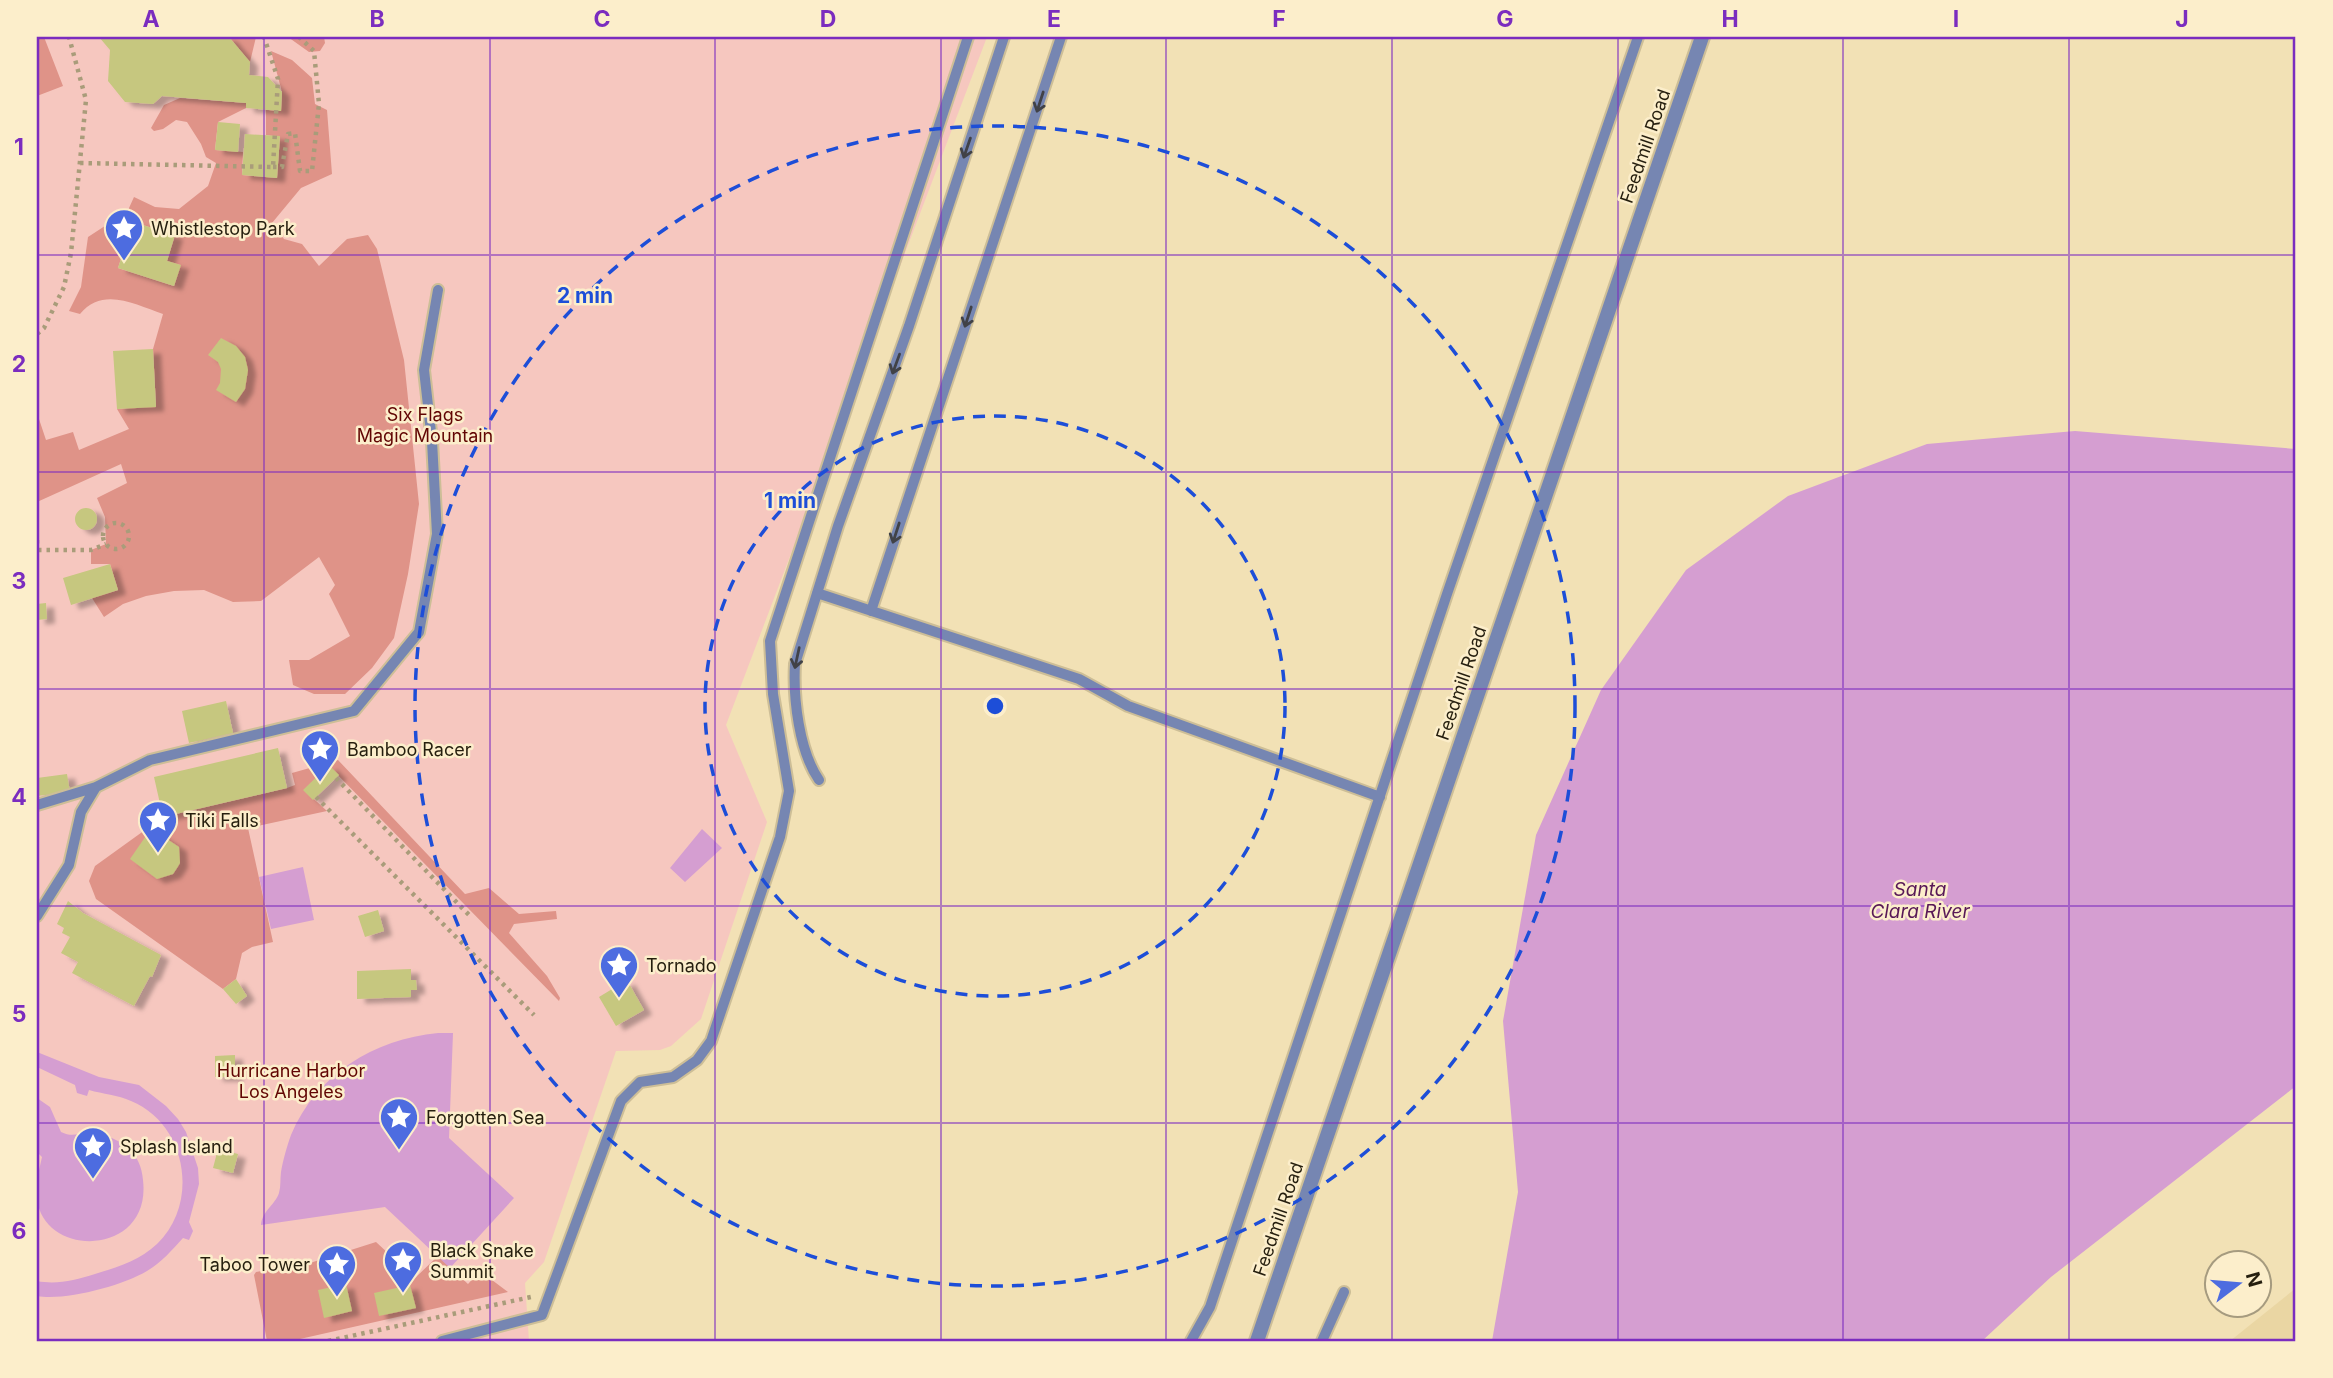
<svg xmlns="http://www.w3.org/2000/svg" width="2333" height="1378" viewBox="0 0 2333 1378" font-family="Inter,sans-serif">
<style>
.built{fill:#ead6a3}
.green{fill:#f6c7bf}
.forest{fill:#df9388}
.water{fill:#d59ed1}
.building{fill:#c6c77f;filter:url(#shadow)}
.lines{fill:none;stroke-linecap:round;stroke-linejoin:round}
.service-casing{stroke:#cdbe97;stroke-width:14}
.minor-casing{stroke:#cdbe97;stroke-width:18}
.path{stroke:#a99c7a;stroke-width:4.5;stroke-dasharray:3.5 5;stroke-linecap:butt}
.service{stroke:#7686b2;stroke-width:10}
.minor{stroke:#7686b2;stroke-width:14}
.oneway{stroke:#414247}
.grid{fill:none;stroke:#7b2cbf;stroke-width:2;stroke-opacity:0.55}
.ring{fill:none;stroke:#1d4ed8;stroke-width:3.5;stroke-dasharray:12 9}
.labels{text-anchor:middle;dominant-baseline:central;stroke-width:5;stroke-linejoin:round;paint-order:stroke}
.street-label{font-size:18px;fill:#251e0e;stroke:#fceecb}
.poi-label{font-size:18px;fill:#251e0e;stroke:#fceecb;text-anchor:start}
.park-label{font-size:18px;fill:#610503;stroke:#fceecb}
.water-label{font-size:19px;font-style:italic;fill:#581857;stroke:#fceecb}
.centre{fill:#1d4ed8;stroke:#fceecb;stroke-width:3.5}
.ring-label{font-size:21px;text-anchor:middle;font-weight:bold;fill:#1d4ed8;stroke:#fceecb;stroke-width:5;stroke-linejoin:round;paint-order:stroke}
.neatline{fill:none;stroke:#7b2cbf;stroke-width:2.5}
.grid-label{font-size:23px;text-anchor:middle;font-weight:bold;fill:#7b2cbf}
</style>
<defs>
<filter id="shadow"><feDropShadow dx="8" dy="4.5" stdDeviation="2" flood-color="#0004"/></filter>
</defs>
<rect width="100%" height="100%" fill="#f2e1b5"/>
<path class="built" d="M2296,1288V1341H2230Z"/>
<path class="green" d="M37,37H987L726,725L767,822L701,1019L671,1046L660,1050L616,1051L544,1262L525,1283L529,1341H37Z"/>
<path class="forest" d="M37,37H44L63,86L37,96Z
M229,37H256L250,62Z
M288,37H324L325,43L320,51L309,52Z
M271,51L292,60L312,78L315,104L327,110L332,174L301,188L272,223L284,239L302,244L319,266L347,239L368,235L377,249L404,360L419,504L408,574L394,638L372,668L345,694H314L293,685L289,660H309L350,636L329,594L335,585L319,557L261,601L233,602L204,590L174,591L146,596L123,604L104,617L92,598L118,590L110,564H91V550L106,544L105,517L97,498L127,483L121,464L37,502V413L46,440L73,432L79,450L129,429L117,409L156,406L153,349L163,314C136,305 103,286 80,314L69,311L81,287L88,237L111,222L130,231L118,268L174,286L180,265L167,261L175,235L133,222L129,208L134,197L155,207L179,209L208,186L216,163L206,157L201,144L187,122L176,120L163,129L154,131L151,128L164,105L180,98L246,103V108L218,122L215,150L243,152L242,175L277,178L280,137L266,135V110L281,111L282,92Z
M338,760L465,894L489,888L519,914L556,911L557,919L514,924L509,933L547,976L560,998L559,1001L329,766L304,790L327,811L248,828L273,942L252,947L242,953L236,979L223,989L96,899L89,881L95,866L163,817L287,788L295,785L292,773Z
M376,1242L415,1278L438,1256L468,1284L480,1271L508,1292L291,1341H267L254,1275L256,1272L313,1262Z"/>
<path class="water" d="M2075,431L2296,449V1086L2051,1277L1982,1341H1492L1518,1192L1503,1021L1536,835L1601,690L1686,570L1788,496L1927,444Z
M702,829L722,848L685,882L670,868Z
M303,867L314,920L271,929L259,877Z
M438,1033H453L449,1138L514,1198L450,1268L385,1207L261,1225C262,1211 275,1205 279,1193C281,1186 280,1179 281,1172C283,1160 287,1146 291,1135C316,1075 374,1039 438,1033Z
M37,1052L99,1077L139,1085L166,1106L178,1119L186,1132L198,1168L199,1184L189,1222L193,1231L189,1240L183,1238C172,1250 162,1262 147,1271C122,1286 65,1301 37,1296V1281C57,1285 75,1280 95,1274C117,1267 139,1261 157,1244C200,1203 187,1124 131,1101C118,1095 103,1094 89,1090L87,1096L77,1093L75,1085L37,1067Z
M37,1098L50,1107L61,1132C71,1137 77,1134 87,1133C102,1133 115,1138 127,1147C137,1155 142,1167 143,1180C152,1257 44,1259 37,1199C35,1184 39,1171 42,1157L37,1152Z"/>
<path class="building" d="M99,37H229L250,62L249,75L268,77L282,92L281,111L246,108V103L162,96L153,104L125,102L108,81L110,50Z
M218,122L240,124L238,152L215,150Z
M245,134L280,136L277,178L242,175Z
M133,222L175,235L167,261L181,265L174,286L118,268Z
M221,338L236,346L245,357L248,370L245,389L236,402L216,390L220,383L221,369L218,362L208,355Z
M153,349L156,407L117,409L113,351Z
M75 519a11 11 0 1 1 22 0a11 11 0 1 1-22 0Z
M110,564L118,590L71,605L63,578Z
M46,603L47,619L37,620V604Z
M226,701L233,733L189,743L182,711Z
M278,748L287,788L163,817L154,777Z
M329,765L339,775L313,800L303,790Z
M67,774L70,792L37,796V778Z
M150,830L154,833L155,831L179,847L180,863L177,868L173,874L157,879L130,859Z
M68,901L83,913L161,955L152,977L150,976L134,1006L72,973L78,962L61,953L70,937L62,933L64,928L57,924Z
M378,910L384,931L365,937L358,916Z
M411,969V980H416L417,990H411V997L357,999V971Z
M236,979L247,996L236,1004L223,989Z
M627,980L644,1010L616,1026L599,997Z
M235,1055V1077H215V1056Z
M218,1149L238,1154L233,1173L213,1168Z
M346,1284L352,1311L324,1318L318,1290Z
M410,1285L416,1308L379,1316L374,1293Z"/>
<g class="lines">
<g class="service-casing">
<path id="service" d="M817,593L1079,679L1128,706L1380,797
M871,611L1061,37
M819,780C799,751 793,698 795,664L838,526L909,326L1004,37
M37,805L96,787L150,760L354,711L419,632L437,534L432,441L424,370L438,290
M37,916L69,865L81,812L96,787
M442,1341L542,1315L621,1101L640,1082L673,1077L697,1060L711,1041L780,837L789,791L773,694L770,641L968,37
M1191,1341L1210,1307L1447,594L1638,37
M1322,1341L1344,1292"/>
</g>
<g class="minor-casing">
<path id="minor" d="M1257,1341L1702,37"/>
</g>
<path class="path" d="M80,163L273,167L278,79L264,37
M273,167H282L288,134L295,133L300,171H312L319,104L314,51L299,37
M37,334L44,328L64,287L71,253L86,100L69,37
M103 536a13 13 0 1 1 26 0a13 13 0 1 1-26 0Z
M37,540V556
M38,550H91L106,544
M336,778L469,915
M316,797L534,1015
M328,1341L531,1297"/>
<use href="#service" class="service"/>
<use href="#minor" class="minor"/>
</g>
<defs><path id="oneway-shaft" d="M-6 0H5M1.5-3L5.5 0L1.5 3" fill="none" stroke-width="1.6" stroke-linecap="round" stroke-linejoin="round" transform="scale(1.75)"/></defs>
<g class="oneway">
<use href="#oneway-shaft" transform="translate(1040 102) rotate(108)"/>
<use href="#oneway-shaft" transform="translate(967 148) rotate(109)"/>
<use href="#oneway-shaft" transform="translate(968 317) rotate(108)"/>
<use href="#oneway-shaft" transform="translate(896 364) rotate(110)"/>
<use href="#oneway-shaft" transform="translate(896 533) rotate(108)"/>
<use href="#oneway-shaft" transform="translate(797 658) rotate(102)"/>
</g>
<path class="grid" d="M264,37V1341M490,37V1341M715,37V1341M941,37V1341M1166,37V1341M1392,37V1341M1618,37V1341M1843,37V1341M2069,37V1341M37,255H2296M37,472H2296M37,689H2296M37,906H2296M37,1123H2296"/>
<g class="ring">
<circle cx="995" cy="706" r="290"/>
<circle cx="995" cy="706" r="580"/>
</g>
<defs>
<g id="sight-pin" transform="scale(2.0125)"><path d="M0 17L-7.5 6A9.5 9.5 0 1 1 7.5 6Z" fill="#4d6ce0" stroke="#fceecb"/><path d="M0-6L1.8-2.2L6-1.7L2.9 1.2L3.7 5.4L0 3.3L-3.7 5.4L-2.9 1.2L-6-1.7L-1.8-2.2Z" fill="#fff"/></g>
</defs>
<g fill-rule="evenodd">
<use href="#sight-pin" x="124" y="228"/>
<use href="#sight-pin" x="320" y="749"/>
<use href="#sight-pin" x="158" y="820"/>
<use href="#sight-pin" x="619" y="965"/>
<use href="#sight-pin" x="399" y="1117"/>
<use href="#sight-pin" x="93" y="1146"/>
<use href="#sight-pin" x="403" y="1260"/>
<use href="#sight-pin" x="337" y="1264"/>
</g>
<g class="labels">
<g class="street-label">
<text transform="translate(1645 146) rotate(-71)">Feedmill Road</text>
<text transform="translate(1461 683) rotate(-71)">Feedmill Road</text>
<text transform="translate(1278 1219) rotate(-71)">Feedmill Road</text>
</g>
<g class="poi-label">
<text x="151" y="228">Whistlestop Park</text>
<text x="347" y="749">Bamboo Racer</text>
<text x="185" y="820">Tiki Falls</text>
<text x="646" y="965">Tornado</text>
<text x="426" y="1117">Forgotten Sea</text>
<text x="120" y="1146">Splash Island</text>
<text x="430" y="1250">Black Snake<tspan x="430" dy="21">Summit</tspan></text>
<text x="310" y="1264" text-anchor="end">Taboo Tower</text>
</g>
<g class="park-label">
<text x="425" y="414">Six Flags<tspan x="425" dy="21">Magic Mountain</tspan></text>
<text x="291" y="1070">Hurricane Harbor<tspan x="291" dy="21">Los Angeles</tspan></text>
</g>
<g class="water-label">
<text x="1920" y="889">Santa<tspan x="1920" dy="22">Clara River</tspan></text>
</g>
</g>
<circle cx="995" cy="706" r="10" class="centre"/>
<g class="ring-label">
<text x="585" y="303">2 min</text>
<text x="790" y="508">1 min</text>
</g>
<rect width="2333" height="1378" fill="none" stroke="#fceecb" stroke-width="77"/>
<g transform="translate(2238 1284) rotate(74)"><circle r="33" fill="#fceecb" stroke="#a69b7f" stroke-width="2"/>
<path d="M0-5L12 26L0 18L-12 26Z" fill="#4d6ce0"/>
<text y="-10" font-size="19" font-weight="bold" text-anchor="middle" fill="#251e0e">N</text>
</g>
<rect x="38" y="38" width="2256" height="1302" class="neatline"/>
<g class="grid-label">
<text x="151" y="27">A</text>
<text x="377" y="27">B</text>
<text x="602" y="27">C</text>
<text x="828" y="27">D</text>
<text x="1054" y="27">E</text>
<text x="1279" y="27">F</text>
<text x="1505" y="27">G</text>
<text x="1730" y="27">H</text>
<text x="1956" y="27">I</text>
<text x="2182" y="27">J</text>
<text x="19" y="155">1</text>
<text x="19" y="372">2</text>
<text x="19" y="589">3</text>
<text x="19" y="805">4</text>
<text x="19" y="1022">5</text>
<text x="19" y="1239">6</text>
</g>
</svg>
